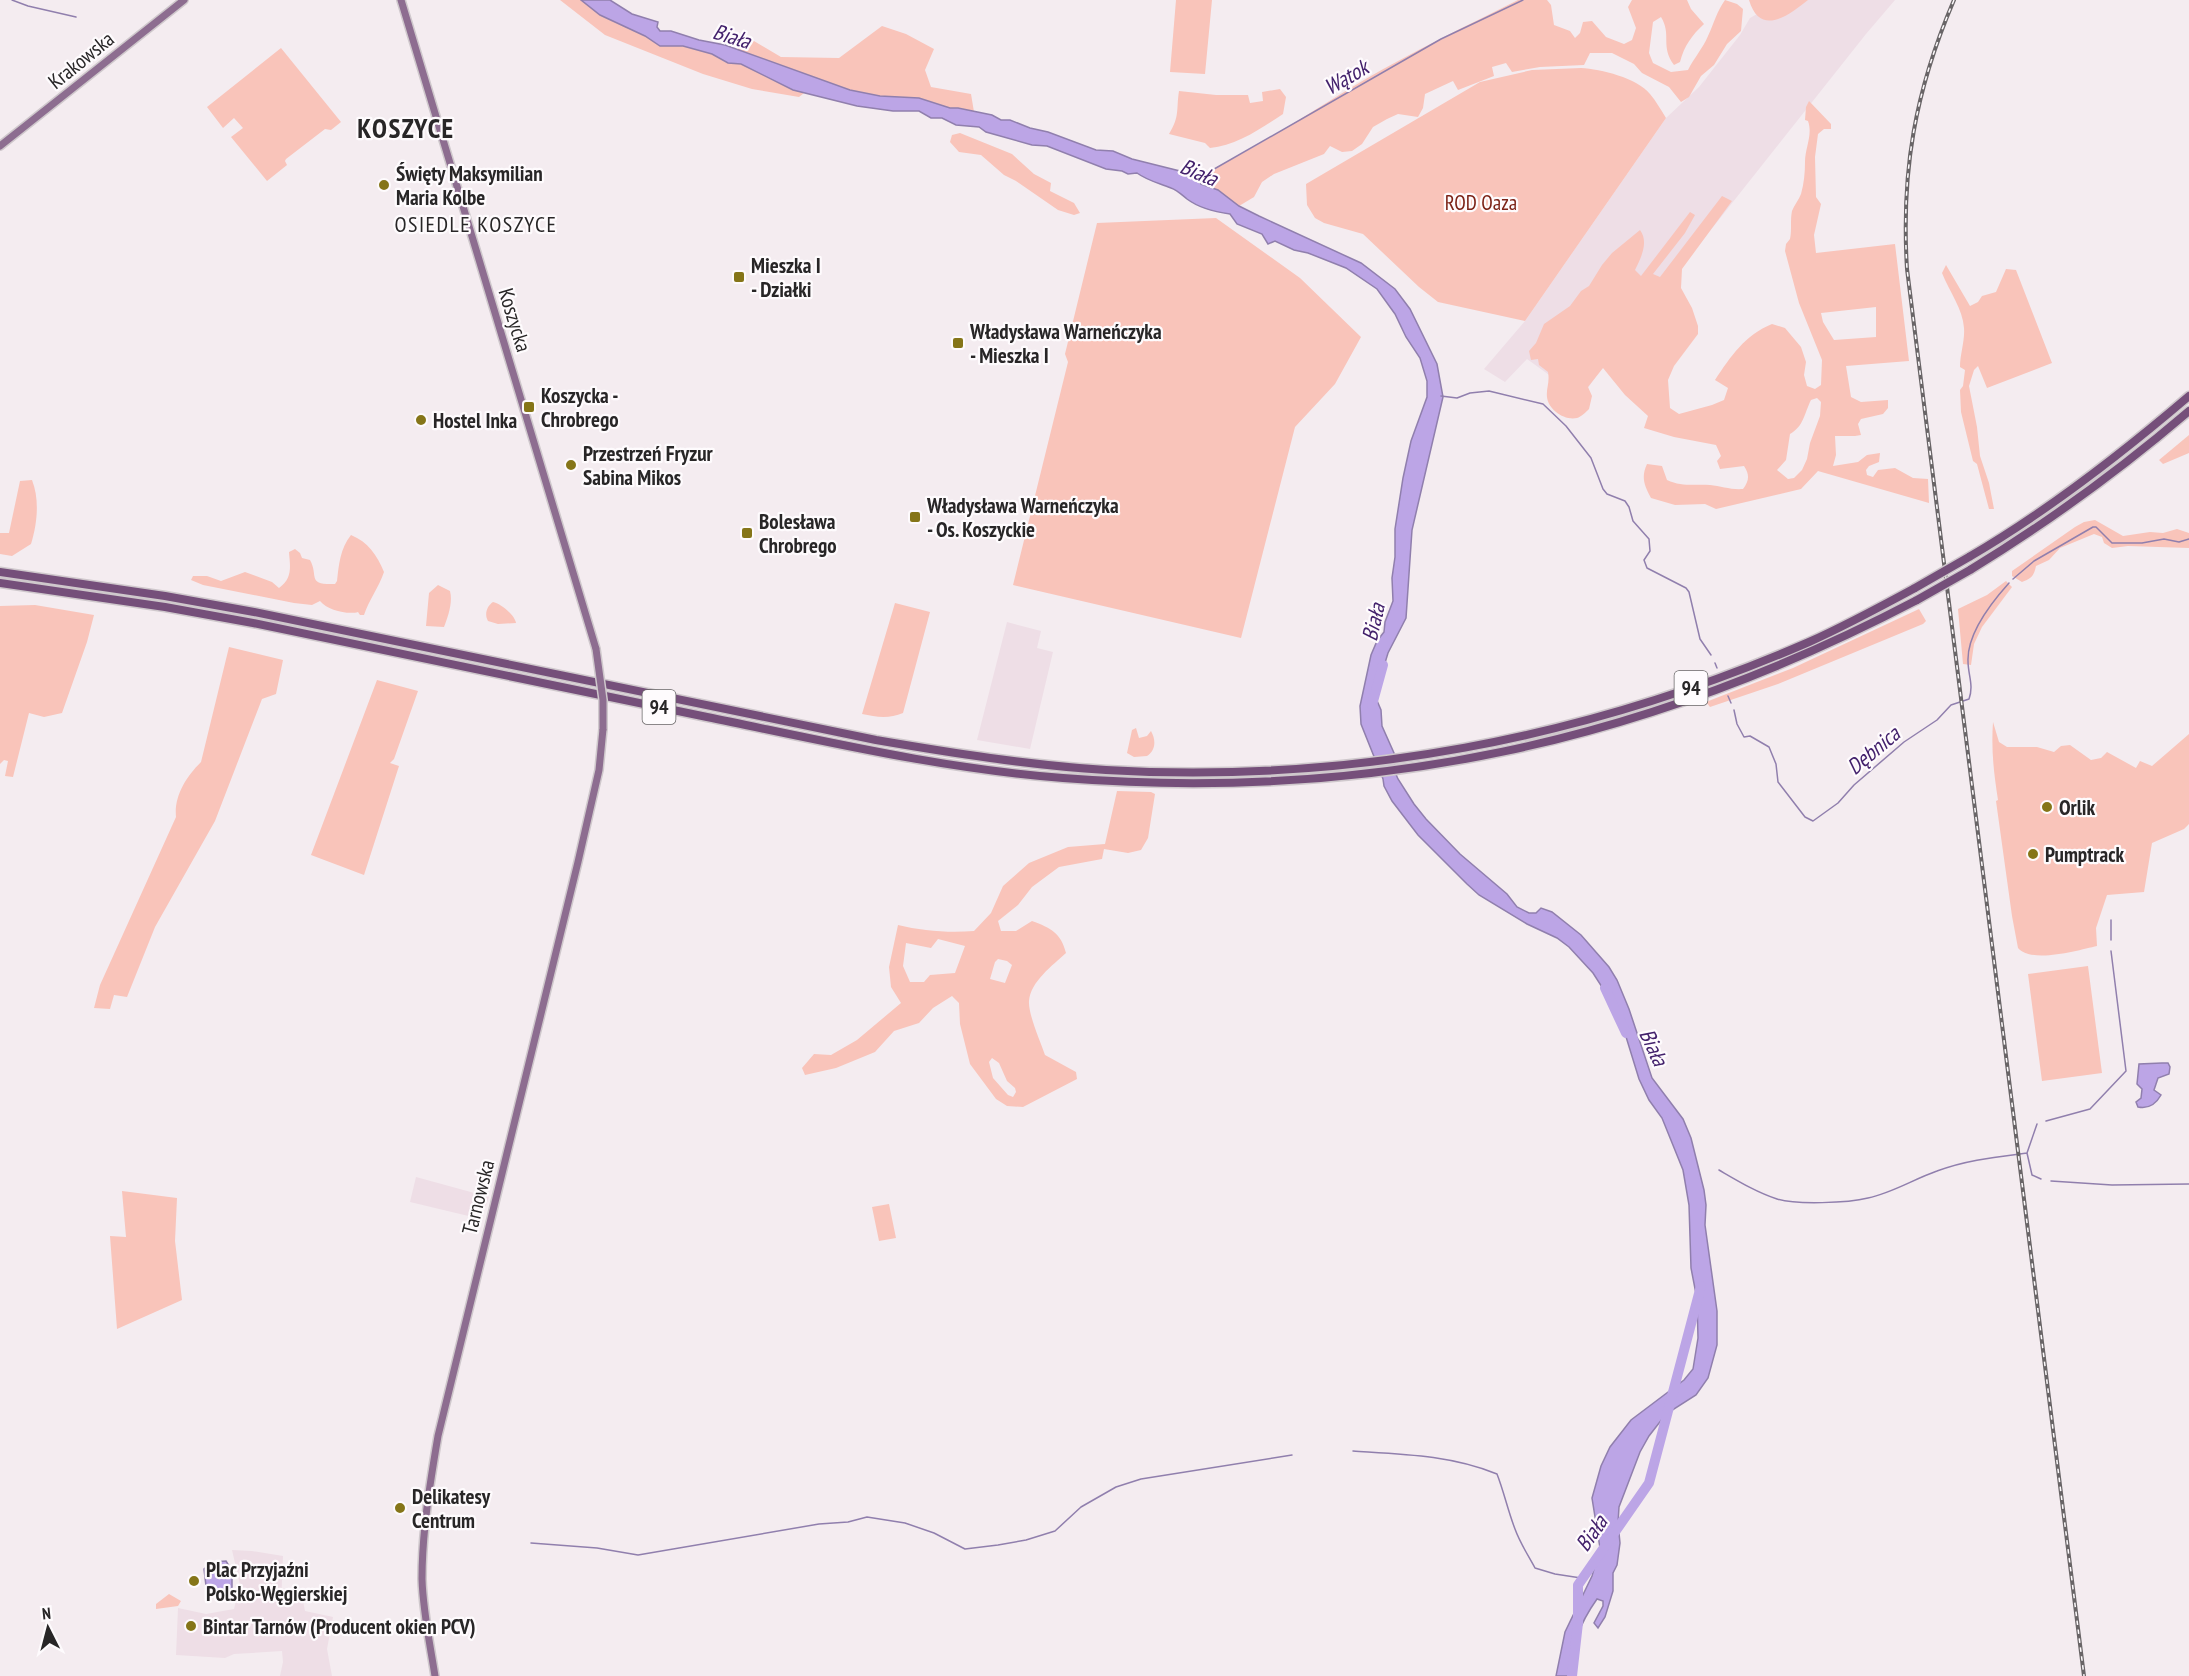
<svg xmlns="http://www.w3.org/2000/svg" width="2189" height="1676" viewBox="0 0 2189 1676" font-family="'PT Sans Narrow',sans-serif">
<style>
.built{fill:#eedee6}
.green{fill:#f9c4ba;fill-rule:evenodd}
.water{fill:#bca5e6;stroke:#907fad;stroke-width:1.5}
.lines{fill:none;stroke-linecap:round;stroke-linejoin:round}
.stream{stroke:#907fad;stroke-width:1.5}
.river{stroke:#bca5e6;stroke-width:10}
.secondary-casing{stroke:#cfc8cc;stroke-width:10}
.primary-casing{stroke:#cfc8cc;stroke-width:11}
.secondary{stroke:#8d6d90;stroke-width:7}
.primary{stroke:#754f7a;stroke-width:8}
.rail-casing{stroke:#696567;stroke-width:4}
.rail{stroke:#fefbfd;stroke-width:1.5;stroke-dasharray:4.5;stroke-linecap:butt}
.secondary-bridge-casing{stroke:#cfc8cc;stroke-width:10;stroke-linecap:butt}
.primary-bridge-casing{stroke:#cfc8cc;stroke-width:11;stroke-linecap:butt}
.secondary-bridge{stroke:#8d6d90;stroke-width:7}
.primary-bridge{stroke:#754f7a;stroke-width:8}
.poi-dot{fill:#857518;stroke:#fefbfd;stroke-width:2}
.labels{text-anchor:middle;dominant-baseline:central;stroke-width:4.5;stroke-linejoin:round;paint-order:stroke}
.shield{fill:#fefbfd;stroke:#686667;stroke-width:1.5}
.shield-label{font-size:20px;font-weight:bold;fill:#282627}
.street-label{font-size:21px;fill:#282627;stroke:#fefbfd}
.poi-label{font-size:21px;font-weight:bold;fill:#282627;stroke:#fefbfd;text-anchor:start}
.park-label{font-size:21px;fill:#7c2317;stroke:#fefbfd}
.water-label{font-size:22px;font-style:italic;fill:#43216c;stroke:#fefbfd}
.neighbourhood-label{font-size:22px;letter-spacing:1.5px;fill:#282627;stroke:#fefbfd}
.district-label{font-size:27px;font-weight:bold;letter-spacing:1.5px;fill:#282627;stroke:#fefbfd}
</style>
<rect width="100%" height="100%" fill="#f4ecf0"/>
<path class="built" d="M1786,0H1895L1866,34L1603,366L1581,398L1527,359L1505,382L1484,369L1525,321L1666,118L1699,87L1740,35L1750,18L1771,6Z
M1007,622L1041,631L1037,648L1053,652L1030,749L977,740Z
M416,1177L489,1197L481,1219L410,1202Z
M232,1550L252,1551L283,1556L281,1605L303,1601L305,1611L333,1617L327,1649L332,1676H280L283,1662L282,1651L234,1654L225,1658L176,1655L178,1608L206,1614L234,1609L240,1585Z"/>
<path class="green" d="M560,0H581L600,15L645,36L660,46H683L712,54L725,62L741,64L772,80L804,93L799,97L752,89L703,74L605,35Z
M1176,0H1212L1205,74L1170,72Z
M1518,0H1547L1551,5L1554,25L1570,31L1575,38L1580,33L1583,22L1592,21L1606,37L1624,44L1632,40L1636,28L1628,7L1632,0H1687L1691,9L1704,24C1692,35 1684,46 1680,62L1674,65C1660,46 1672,35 1661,17L1653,22L1649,53L1653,63L1671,72L1688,70C1694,58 1703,48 1708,36C1714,23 1717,11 1725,0L1737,4L1743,9L1741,31L1727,44L1714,65L1701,76L1689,97L1681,102L1669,87L1642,73L1634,64L1612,53H1590L1584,65L1540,67L1512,72L1506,63L1492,67L1494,76L1458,90L1453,81L1425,94L1423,108L1418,117L1398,114L1387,119L1373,127L1362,144L1352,151L1342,152L1330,146L1324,154L1274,174L1262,182L1254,197L1239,206L1218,190L1201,184L1193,179C1253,151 1307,114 1364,80C1414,51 1466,26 1518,0Z
M1749,0H1808C1788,16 1760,37 1749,0Z
M882,26L906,34L934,49L925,70L931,87L971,94L974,112L958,108H950L919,98L880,96L850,90L736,49L754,41L781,57L839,58Z
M281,48L341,122L331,130L325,129L286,159L285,161L287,165L267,181L231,137L243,128L234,118L223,128L207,107Z
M1581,68C1601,69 1637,78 1650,94C1656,101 1661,110 1666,118L1525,321L1438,302L1419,287L1363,234L1324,223L1315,218L1307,205L1306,184L1480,82L1532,70Z
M1280,89L1286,97L1283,114C1262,128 1236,146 1210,148L1205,143L1169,134C1180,116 1176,111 1179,91L1216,95H1248L1250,103L1263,101L1262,92Z
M1809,101L1831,124V129H1824L1818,134L1815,157L1816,197L1821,204L1814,235L1816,253L1895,244L1909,361L1846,366L1851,397L1861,402L1888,400V408L1883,414L1861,419L1858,424L1861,435L1855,436H1835L1836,455L1833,466L1858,462L1867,455L1880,453L1879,462L1869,466L1866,470L1867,475L1873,477L1878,470L1895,468L1913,478L1928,479L1929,503L1818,471L1801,489L1716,509L1705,504L1675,505L1651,498C1644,485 1641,477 1647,464L1662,466L1667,480C1682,487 1694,484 1710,485C1721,486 1731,490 1743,489C1749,481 1750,475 1744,466L1720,469L1717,461L1721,456L1716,445L1674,437L1644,428L1648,416L1625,395L1603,368L1588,387L1592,396L1589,409C1586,412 1581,417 1577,418C1564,421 1548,409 1547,397C1546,388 1550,383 1548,372L1539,365L1538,359L1531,360L1529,351L1536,343L1544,324L1570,306L1581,291L1589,286L1602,265L1612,253L1640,230C1649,242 1641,258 1635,270L1641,276L1690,212L1695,215L1685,233L1653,274L1660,277L1722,196L1732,201L1682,269L1681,288L1692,308L1698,326V334L1674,366L1668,380L1670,408L1679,414L1712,405L1724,400L1728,388L1715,380C1731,356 1745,335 1772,324L1785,328L1801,347L1806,362L1804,375L1807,386L1815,389L1821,385L1822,360L1799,303L1785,251L1786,244L1790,239C1792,230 1790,220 1792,211C1794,205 1799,200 1801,194C1804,183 1805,173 1805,162C1805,148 1813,135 1808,121L1805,120L1806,107ZM1876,307V337L1834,340L1823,322L1821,313ZM1817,398L1821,402L1820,416L1810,443L1807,459L1802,470L1794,478L1788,479L1777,470L1786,460L1790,434C1804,426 1804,414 1811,400Z
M960,133L1012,154L1034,174L1051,183L1050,191L1074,203L1080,213L1074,215L1058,210L1016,181L1004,175L981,155L959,152L950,142L952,135Z
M1216,218L1300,278L1361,337L1335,384L1295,427L1241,638L1013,585L1068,362L1065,354L1097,223Z
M1946,265L1970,306L1978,302L1982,296L1996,292L2006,269L2016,270L2052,363L1987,388L1978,366L1974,370L1969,386L1977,427L1980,456L1989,483L1994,509H1989L1977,464L1973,461L1961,412L1960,390L1963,386L1965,370L1960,367C1960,354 1965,341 1964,328C1963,309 1949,291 1942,273Z
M2189,435V453L2163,464L2159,460Z
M32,480C40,500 37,525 31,544L12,556L0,554V533H9L20,481Z
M2095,520L2123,536L2150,532L2163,533L2177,529L2189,533V548L2128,546L2112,548L2104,543L2102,537L2094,534L2060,548L2049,560L2036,566C2034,576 2031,579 2022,582L2012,576V571L2075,527L2084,522Z
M351,535C368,542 377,555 384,572C379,587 369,600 364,615H360L358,612C348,615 327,610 320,601L312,605L294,603L203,585L191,580L193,576H207L221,581L245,572L272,582L279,588C293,578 290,566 289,552L295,549L300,553L302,558L310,560C319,576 306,585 335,584L337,581C339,564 340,549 351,535Z
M2006,581L2012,587L1982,627L1974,644L1971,665L1963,664L1958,609L1987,595Z
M438,585L450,591C453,602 448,617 444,627L426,626L429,593Z
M493,602C500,603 515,615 516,623L498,624L488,621C484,614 487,606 493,602Z
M895,603L930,612L903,713C889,719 876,717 862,714Z
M35,605L94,615L87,642L62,713L44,717L29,713L13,777L5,776L8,761L4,760L0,764V606Z
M1919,609L1926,621L1923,624L1778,684L1710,707L1706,702L1793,668Z
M229,647L283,660L276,694L262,699L215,821L155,927L127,997L114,995L110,1009L94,1008L100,985L176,817C174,796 186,777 201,762Z
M377,680L418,691L394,759L390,763L399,766L364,875L311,855Z
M1993,722L1999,742L2007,747H2037L2054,752L2061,746L2070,745L2091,760L2101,758L2107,752L2136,768L2140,761L2152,766L2189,734V824L2184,829L2152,843L2144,892L2107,895L2096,928L2097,946C2079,950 2032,964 2018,948L2012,916L1996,801L1998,800C1994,774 1991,751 1993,722Z
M1136,728L1139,738L1147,736L1151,731C1156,740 1156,750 1147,756L1134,757L1127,753L1132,730Z
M1117,791L1151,792L1155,794L1148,838L1141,850L1128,853L1104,849L1102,859L1059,867L1032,887L1018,905L998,921L1001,931H1016L1032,921C1051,928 1061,933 1066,953C1053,965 1030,982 1029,1001C1028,1014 1041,1043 1045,1055L1076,1072L1077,1079L1023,1107L1007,1106L996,1099L970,1064L960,1024L959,1003L952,996L933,1008L919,1023L894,1031L875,1052L836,1068L805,1075L802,1068L814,1054L831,1055L857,1040L901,1003L891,987L889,967L898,925C922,931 949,933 974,931L991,913L1003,886L1029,863L1068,847L1105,844ZM938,939L965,946L955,973L930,975L924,982H910L903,966L906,943L931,948ZM998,959L1007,961L1012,965L1005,983L990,979L995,962ZM992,1058L999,1063L1007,1081L1015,1088L1016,1092L1013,1097L1008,1095L993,1078L989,1062Z
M2088,966L2102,1073L2042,1081L2028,974Z
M122,1191L177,1198L175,1241L182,1300L117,1329L110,1236L126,1237Z
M889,1204L896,1238L879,1241L872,1207Z
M169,1594L181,1601L178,1606L156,1609V1604Z"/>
<path class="water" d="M581,0H610L632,14L658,22L657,27L660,31H671L699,40L725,45L850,90L880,96L919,98L950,108H958L992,115L1001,120H1010L1030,128L1048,132L1096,150L1113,151L1132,159L1180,171L1189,174L1201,184L1218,190L1239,206L1259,216L1361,263L1395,289L1410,309L1437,364L1443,397L1412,530L1406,618L1388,653L1375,696L1381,710L1382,726L1394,753L1395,772L1398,779L1414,804L1426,819L1460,854L1507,894L1517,907L1529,913H1536L1541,908L1552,912L1581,935L1609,967L1617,980L1629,1009L1652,1078L1683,1119L1691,1138L1704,1190L1706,1205L1705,1225L1717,1311V1345L1708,1378L1696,1395L1666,1414L1649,1436L1640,1452L1619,1507L1618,1523L1620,1543L1617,1565L1613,1573V1591L1605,1617L1598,1628L1594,1623L1603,1606V1601L1597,1599C1578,1626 1573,1643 1572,1676H1556L1565,1632L1592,1576L1600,1548L1592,1498L1601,1466L1610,1447L1631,1420L1684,1380L1693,1369L1698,1338L1697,1299L1691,1268L1689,1205L1683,1170L1662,1118L1649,1100L1639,1079L1623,1027L1611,1001L1593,973L1569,947L1557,938L1527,924L1479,895L1467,884L1418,835L1392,801L1384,786L1383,779L1361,724L1360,706L1371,655L1377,641L1384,632L1385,622L1393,601L1392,578L1395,557V529L1403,478L1411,441L1427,397V381L1420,358L1406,337L1395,314L1377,289L1346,268L1308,253L1294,250L1275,241L1268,244L1262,234L1237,224L1230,214C1215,212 1199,208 1187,199C1182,195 1177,190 1171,188C1159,183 1148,181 1137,173L1128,174L1122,171L1106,169L1047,146L1032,145L986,132L979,127L956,125L942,118H931L919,111H893L857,106L793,90L741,64L728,63L712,54L683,46H660L645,36L600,15Z
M2162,1063H2168L2170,1067L2169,1074L2158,1078L2154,1090L2161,1095C2156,1104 2148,1109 2138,1107L2136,1102L2141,1098L2142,1089L2137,1084L2139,1064Z
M226,1561L232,1571V1589C221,1594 214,1594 206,1586L204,1569L212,1562Z"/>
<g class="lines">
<path class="stream" d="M12,0L28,6L76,17
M1195,180L1441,39L1523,0
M1441,396L1457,398L1470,393L1489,391L1543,404L1566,426L1591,458L1603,489L1607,494L1625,501L1629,507L1633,521L1649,539L1650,551L1644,560L1647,568L1686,588L1689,592L1700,639L1711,655
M2013,579L2034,561L2093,527H2096L2112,543H2142L2164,539L2179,542L2189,539
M1715,663L1717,668
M1728,696L1731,703
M1734,710L1737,724L1744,737L1750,736L1769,747L1776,764L1778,782L1805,817L1813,821L1838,803L1854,785L1904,742L1937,720L1951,705L1969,699C1974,685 1968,675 1968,661C1967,633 1991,603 2009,583
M2111,940V920
M2046,1121L2090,1109L2126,1071L2111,951
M2037,1124L2027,1153L2032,1175L2041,1179
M1719,1170C1738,1181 1756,1192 1777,1199C1796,1205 1848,1203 1868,1198C1892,1193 1914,1179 1937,1171C1966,1160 1996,1157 2027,1153
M2051,1181L2112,1185L2189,1184
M1353,1451C1401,1454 1451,1455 1497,1474C1504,1492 1508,1511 1515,1529C1520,1543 1528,1555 1535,1568L1555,1574L1581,1578L1578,1585
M531,1543L597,1548L638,1555L819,1524L848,1522L867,1517L905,1523L934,1533L965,1549L998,1545L1026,1540L1055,1531L1081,1507L1116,1487L1141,1479L1292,1455"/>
<path class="river" d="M1372,705L1383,665
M1605,988L1626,1033
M1572,1676L1578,1623V1585L1649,1483L1701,1286"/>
<g class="secondary-casing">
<path id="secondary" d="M401,0L596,649
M0,146L184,0
M435,1676C430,1644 423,1612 422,1579C422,1532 430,1483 438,1436L578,862L599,770L603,729"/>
</g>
<g class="primary-casing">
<path id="primary" d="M1969,557C2048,511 2120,455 2189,396
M1970,570C2047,523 2120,470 2189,411
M0,572L165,596L254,612L876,740C952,753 1028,765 1106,770C1349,784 1586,739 1809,642C1845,626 1880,607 1915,588
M0,583L165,607L253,623C405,654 556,686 707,717C825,741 943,769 1063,778C1370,802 1644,743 1917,600"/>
</g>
<use href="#secondary" class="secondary"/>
<use href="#primary" class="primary"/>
<g class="rail-casing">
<path id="rail" d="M1954,0C1915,91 1901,171 1907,269L2084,1676"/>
</g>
<use href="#rail" class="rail"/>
<g class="secondary-bridge-casing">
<path id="secondary-bridge" d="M596,649L603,700V729"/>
</g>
<g class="primary-bridge-casing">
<path id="primary-bridge" d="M1915,588L1969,557
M1917,600L1970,570"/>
</g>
<use href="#secondary-bridge" class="secondary-bridge"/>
<use href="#primary-bridge" class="primary-bridge"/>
</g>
<g class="poi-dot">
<circle cx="384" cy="185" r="6"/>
<rect x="733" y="271" width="12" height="12" rx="3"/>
<rect x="952" y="337" width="12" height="12" rx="3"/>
<rect x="523" y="401" width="12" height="12" rx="3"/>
<circle cx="421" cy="420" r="6"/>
<circle cx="571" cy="465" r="6"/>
<rect x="909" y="511" width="12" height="12" rx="3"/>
<rect x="741" y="527" width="12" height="12" rx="3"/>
<circle cx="2047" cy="807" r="6"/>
<circle cx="2033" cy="854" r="6"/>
<circle cx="400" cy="1508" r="6"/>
<circle cx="194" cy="1581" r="6"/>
<circle cx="191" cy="1626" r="6"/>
</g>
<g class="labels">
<g class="shield">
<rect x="1674.5" y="671" width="33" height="34" rx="4.5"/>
<rect x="642.5" y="690" width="33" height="34" rx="4.5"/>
</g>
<g class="shield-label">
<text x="1691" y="688">94</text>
<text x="659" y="707">94</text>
</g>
<g class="street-label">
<text transform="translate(81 60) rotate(-39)">Krakowska</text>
<text transform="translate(515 320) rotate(73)">Koszycka</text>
<text transform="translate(478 1197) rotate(-76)">Tarnowska</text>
</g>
<g class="poi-label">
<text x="396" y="173">Święty Maksymilian<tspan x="396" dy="24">Maria Kolbe</tspan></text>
<text x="751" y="265">Mieszka I<tspan x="751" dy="24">- Działki</tspan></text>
<text x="970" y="331">Władysława Warneńczyka<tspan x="970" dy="24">- Mieszka I</tspan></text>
<text x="541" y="395">Koszycka -<tspan x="541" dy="24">Chrobrego</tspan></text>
<text x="433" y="420">Hostel Inka</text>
<text x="583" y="453">Przestrzeń Fryzur<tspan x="583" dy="24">Sabina Mikos</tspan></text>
<text x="927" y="505">Władysława Warneńczyka<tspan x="927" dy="24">- Os. Koszyckie</tspan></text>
<text x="759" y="521">Bolesława<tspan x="759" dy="24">Chrobrego</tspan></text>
<text x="2059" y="807">Orlik</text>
<text x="2045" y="854">Pumptrack</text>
<text x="412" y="1496">Delikatesy<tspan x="412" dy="24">Centrum</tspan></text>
<text x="206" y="1569">Plac Przyjaźni<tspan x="206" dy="24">Polsko-Węgierskiej</tspan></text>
<text x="203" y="1626">Bintar Tarnów (Producent okien PCV)</text>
</g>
<g class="park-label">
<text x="1481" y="202">ROD Oaza</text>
</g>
<g class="water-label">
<text transform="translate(732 36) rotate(17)">Biała</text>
<text transform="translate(1346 77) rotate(-30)">Wątok</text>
<text transform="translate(1199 172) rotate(23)">Biała</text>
<text transform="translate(1373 622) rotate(-77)">Biała</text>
<text transform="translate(1873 750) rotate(-40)">Dębnica</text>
<text transform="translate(1654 1047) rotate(65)">Biała</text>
<text transform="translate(1591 1533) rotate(-55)">Biała</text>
</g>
<g class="neighbourhood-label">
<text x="476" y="224">OSIEDLE KOSZYCE</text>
</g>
<g class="district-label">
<text x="406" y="128">KOSZYCE</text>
</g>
</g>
<g transform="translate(48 1628) rotate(354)" stroke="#fefbfd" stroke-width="4.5" paint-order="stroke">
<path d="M0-4.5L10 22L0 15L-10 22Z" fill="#282627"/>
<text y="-9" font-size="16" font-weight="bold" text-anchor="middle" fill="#282627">N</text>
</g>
</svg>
